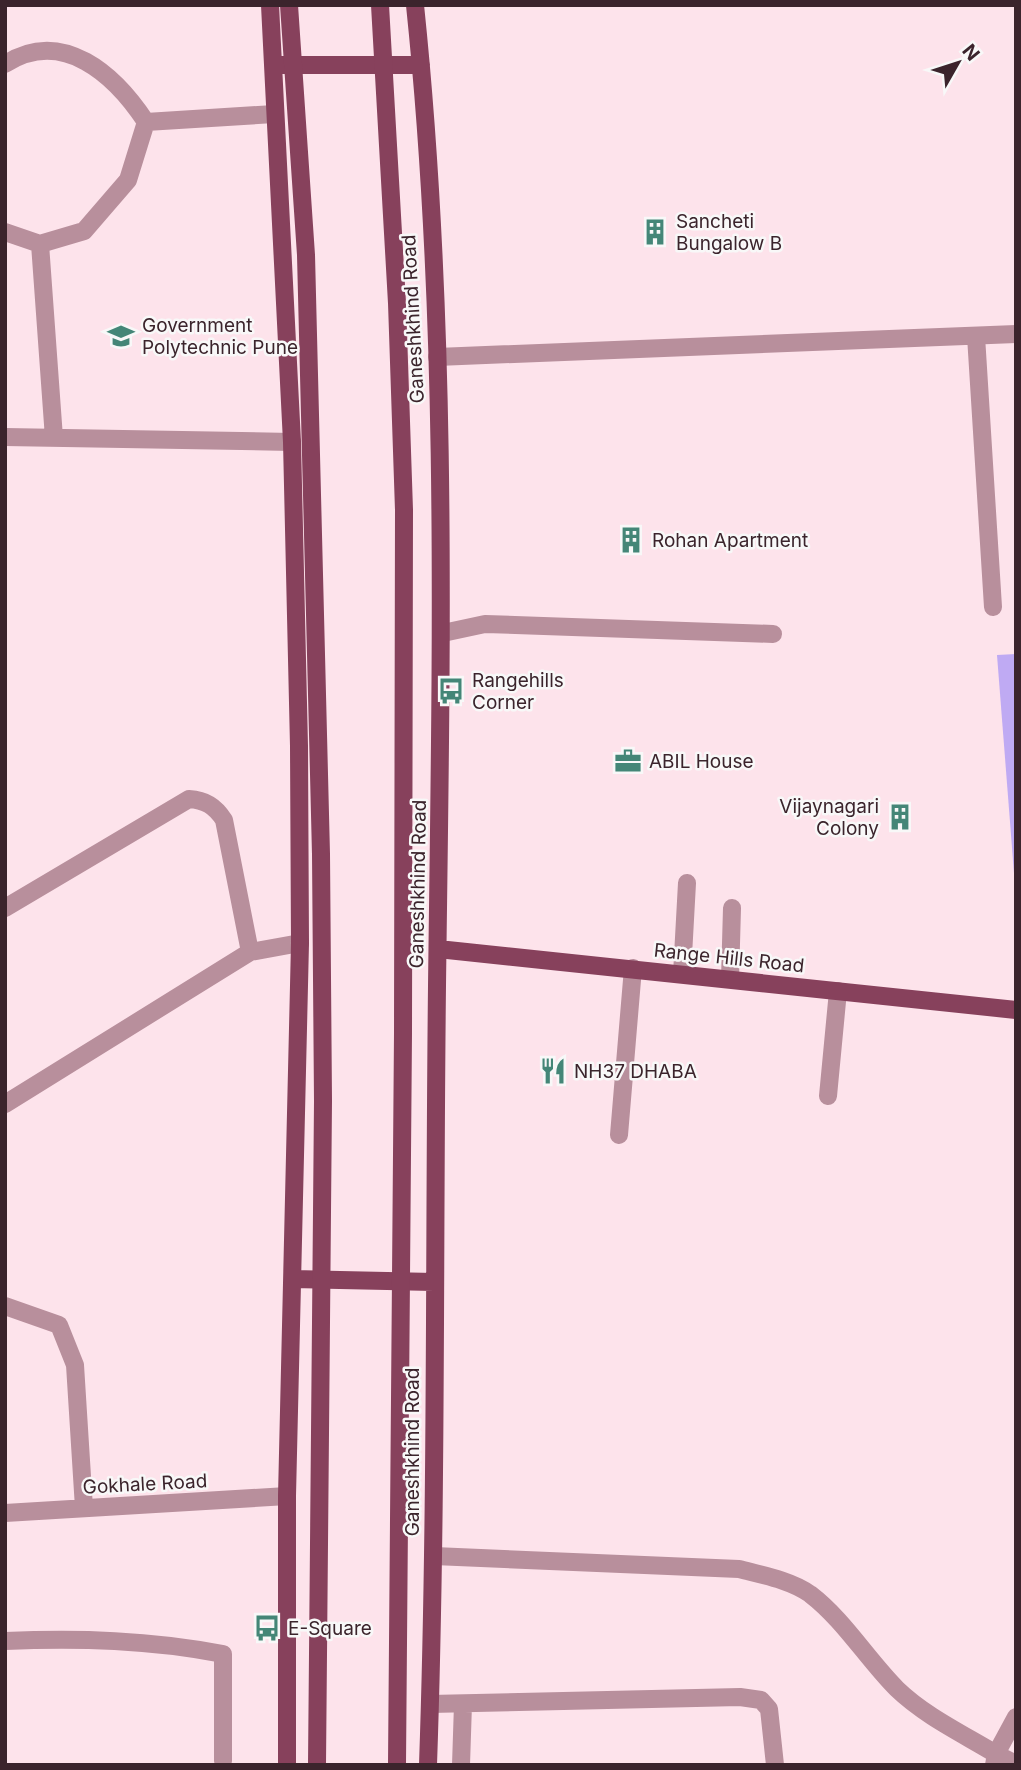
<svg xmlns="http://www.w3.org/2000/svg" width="1021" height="1770" viewBox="0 0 1021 1770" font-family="Inter,sans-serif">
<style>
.green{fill:#bfaaf3}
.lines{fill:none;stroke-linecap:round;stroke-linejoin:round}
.minor{stroke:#b88f9c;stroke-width:18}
.major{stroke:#87415c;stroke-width:18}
.major-bridge{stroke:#87415c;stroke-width:18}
.labels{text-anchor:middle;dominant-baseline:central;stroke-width:5;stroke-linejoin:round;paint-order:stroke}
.poi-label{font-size:19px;fill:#3b242c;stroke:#f8f8f8;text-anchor:start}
.street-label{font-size:19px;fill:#3b242c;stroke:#f8f8f8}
</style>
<rect width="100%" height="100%" fill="#fde3eb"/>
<path class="green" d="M1016,654V899L997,655Z"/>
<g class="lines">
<path class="minor" d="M5,64C63,27 115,75 146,122L128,180L84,231L40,244L5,232
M146,122L274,114
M40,244L54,438
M976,336L993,607
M437,357L1016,334
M5,437L292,442
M443,633L485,624L773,634
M5,908L189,799C205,800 215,806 224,820L250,952
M682,974L687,883
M730,979L732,908
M828,1096L838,991
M5,1104L250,952L300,943
M619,1135L633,968
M5,1306L59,1325L75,1365L84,1508
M5,1513L287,1496
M434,1556L739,1569C762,1575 790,1580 810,1594C844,1620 867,1659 897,1689C925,1716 963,1734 996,1754L994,1765
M5,1641C80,1638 150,1640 223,1654V1761
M430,1704L740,1697L761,1700L769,1709L775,1765
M1016,1717L996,1754L1016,1764
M461,1765L463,1704"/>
<path class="major" d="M270,5L292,442L299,746L300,943L287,1496V1765
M415,5C449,331 441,659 437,986C434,1246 437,1506 428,1765
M279,65H421
M438,949L1016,1010
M293,1279L434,1282"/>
<path class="major-bridge" d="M289,5L306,255L321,854L323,1101L317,1765
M380,5L397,303L404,510L403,1033L397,1765"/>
</g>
<defs>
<g id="building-bare" transform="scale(2.1)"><path d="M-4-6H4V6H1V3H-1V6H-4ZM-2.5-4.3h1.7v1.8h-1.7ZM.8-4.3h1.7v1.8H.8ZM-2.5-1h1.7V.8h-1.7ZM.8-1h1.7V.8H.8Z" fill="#448677" stroke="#f8f8f8" stroke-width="2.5" paint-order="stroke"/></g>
<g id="university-bare" transform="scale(2.1)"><path d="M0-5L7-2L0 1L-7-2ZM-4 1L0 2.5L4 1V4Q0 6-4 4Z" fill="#448677" stroke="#f8f8f8" stroke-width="2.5" paint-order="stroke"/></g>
<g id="bus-bare" transform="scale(2.1)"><path d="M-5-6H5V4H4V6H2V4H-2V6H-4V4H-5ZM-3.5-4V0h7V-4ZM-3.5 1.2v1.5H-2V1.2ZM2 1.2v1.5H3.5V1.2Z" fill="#448677" stroke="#f8f8f8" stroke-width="2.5" paint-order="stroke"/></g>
<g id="office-bare" transform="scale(2.1)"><path d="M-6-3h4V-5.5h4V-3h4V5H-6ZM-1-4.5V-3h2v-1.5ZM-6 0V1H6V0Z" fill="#448677" stroke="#f8f8f8" stroke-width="2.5" paint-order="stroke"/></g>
<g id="restaurant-bare" transform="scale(2.1)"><path d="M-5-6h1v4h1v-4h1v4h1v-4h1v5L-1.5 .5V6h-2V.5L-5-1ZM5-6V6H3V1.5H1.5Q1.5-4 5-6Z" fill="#448677" stroke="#f8f8f8" stroke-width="2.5" paint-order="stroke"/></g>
</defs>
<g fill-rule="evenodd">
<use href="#building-bare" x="655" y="232"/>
<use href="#university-bare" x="121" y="336"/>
<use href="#building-bare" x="631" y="540"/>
<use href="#bus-bare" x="451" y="691"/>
<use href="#office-bare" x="628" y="761"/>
<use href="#building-bare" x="900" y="817"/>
<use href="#restaurant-bare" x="553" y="1071"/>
<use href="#bus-bare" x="267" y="1628"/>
</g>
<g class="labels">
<g class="poi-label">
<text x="676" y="221">Sancheti<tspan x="676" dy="22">Bungalow B</tspan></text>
<text x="142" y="325">Government<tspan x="142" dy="22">Polytechnic Pune</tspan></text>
<text x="652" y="540">Rohan Apartment</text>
<text x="472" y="680">Rangehills<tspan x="472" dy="22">Corner</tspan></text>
<text x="649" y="761">ABIL House</text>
<text x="879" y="806" text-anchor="end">Vijaynagari<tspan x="879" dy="22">Colony</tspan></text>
<text x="574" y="1071">NH37 DHABA</text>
<text x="288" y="1628">E-Square</text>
</g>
<g class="street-label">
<text transform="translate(413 319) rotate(-93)">Ganeshkhind Road</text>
<text transform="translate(418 884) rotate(-89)">Ganeshkhind Road</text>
<text transform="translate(729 958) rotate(6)">Range Hills Road</text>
<text transform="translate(412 1452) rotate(-90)">Ganeshkhind Road</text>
<text transform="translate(145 1484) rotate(-3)">Gokhale Road</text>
</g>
</g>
<rect width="1021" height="1770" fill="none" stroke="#3b242c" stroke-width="14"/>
<g transform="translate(958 63) rotate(51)" stroke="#f8f8f8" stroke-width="5" paint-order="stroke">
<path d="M0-5L12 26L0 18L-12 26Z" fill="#3b242c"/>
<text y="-10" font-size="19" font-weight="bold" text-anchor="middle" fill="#3b242c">N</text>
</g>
</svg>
